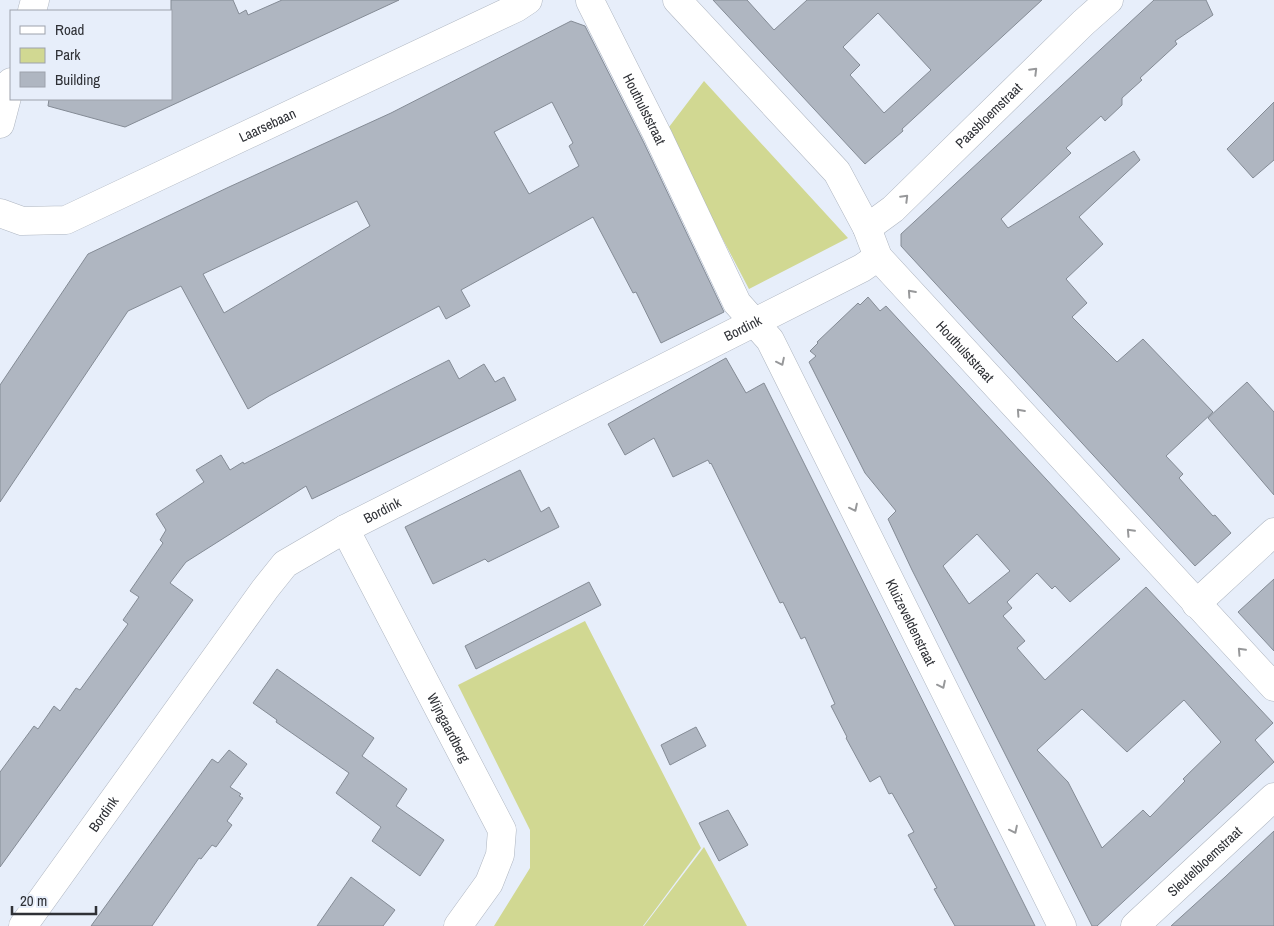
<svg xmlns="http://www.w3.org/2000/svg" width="1274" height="926" viewBox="0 0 1274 926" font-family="'Archivo Narrow',sans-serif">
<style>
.green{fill:#d1d892}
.building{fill:#afb6c1;stroke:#848b95;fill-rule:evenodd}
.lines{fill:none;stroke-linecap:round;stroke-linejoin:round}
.minor-casing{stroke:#afb6c1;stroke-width:29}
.minor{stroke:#fff;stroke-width:28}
.oneway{stroke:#97989a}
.labels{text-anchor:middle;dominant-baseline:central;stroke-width:4;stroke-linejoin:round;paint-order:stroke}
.street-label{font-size:14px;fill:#2f3136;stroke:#e7eefa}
</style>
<rect width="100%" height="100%" fill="#e7eefa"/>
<path class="green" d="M704,81L848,238L749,289L666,131Z
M585,621L701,848L643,926H494L530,868V830L458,685Z
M704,847L747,926H644Z"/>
<path class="building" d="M171,0H233L239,14L246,10L248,15L282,0H399L125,127L48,106L49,99H171Z
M713,0H747L774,30L807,0H1042L902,129L903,131L865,164ZM878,13L931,70L884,113L850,75L860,65L843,47Z
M1154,0H1206L1213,15L1175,41L1177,44L1140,78L1142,80L1122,98V105L1105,121L1101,116L1066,148L1071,153L1001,219L1008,228L1134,151L1140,160L1079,217L1103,244L1066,279L1087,303L1072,317L1117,362L1143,339L1213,412L1166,456L1183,474L1179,478L1213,516L1215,515L1231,533L1195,566L901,246V234Z
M571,21L585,26L644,143L724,312L661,343L636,292L633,293L593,217L461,290L470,306L446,319L439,306L269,396L248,409L181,286L128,311L0,502V385L88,254L229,187L391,113ZM552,102L573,143L569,146L579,166L529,194L494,132ZM357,201L370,226L224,313L203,274Z
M1274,102V160L1253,178L1227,149Z
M868,297L880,311L886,306L1120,559L1070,602L1055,586L1052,589L1037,573L1007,602L1012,608L1003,616L1025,641L1017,648L1045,680L1146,587L1273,723L1255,740L1274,762L1097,926H1092L912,570L888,519L896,511L865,473L809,362L816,356L810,351L818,343L817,342L858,303L860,305ZM977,534L1010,571L969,604L943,566ZM1184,700L1221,742L1183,779L1185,781L1150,817L1143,810L1102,848L1068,782L1037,750L1082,709L1127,752Z
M726,358L746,393L764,383L1035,926H955L934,889L937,888L908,835L914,832L892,793L889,794L880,776L870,782L846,738L847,737L831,706L835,704L805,637L801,639L783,602L780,603L711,463L710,464L708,460L673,477L654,438L625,455L608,424Z
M449,360L459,379L484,364L495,382L504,377L516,400L312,499L306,486L186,562L170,583L193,600L0,867V772L34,726L38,729L54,706L60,711L76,688L80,690L128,624L123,620L139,597L130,591L163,543L160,540L166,530L156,514L204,482L196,470L221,455L230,470L243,462L244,464Z
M1247,382L1274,412V495L1208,418Z
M520,470L541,512L549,507L559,527L488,562L485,559L433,584L405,527Z
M1274,579V651L1238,612Z
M589,582L601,605L476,669L465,646Z
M277,669L374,738L362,756L407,789L396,806L444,840L420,876L372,841L381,827L336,793L349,773L276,722L277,720L253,703Z
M696,727L706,746L670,765L661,745Z
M229,750L247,764L230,787L241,794L239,796L243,798L227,821L232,825L216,847L212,845L201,859L199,858L152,926H91L212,759L218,763Z
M728,810L748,845L719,861L699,823Z
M1274,831V926H1171L1225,877Z
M351,877L395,910L383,926H317Z"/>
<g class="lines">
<g class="minor-casing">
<g id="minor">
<path id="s1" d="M677,0L837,172L867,228L878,257L1274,687"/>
<path id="s2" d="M590,1L658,136L737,303L770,340L1062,926"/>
<path d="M32,11L35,0"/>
<path d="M0,124L11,82"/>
<path id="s3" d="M0,213L22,221L66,220L516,8L528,0"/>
<path id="s4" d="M867,228L893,209L1083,23L1109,0"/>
<path id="s5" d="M345,529L502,830L500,855L489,883L458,926"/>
<path d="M1196,604L1274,532"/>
<path id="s6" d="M23,926L265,589L285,564L345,529L862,268L878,257"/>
<path id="s7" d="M1135,926L1274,797"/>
</g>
</g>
<use href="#minor" class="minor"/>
</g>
<defs><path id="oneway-chevron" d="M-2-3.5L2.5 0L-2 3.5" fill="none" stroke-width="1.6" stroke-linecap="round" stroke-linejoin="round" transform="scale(1.25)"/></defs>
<g class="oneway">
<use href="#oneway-chevron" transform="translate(1034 71) rotate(-45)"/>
<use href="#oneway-chevron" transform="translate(905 198) rotate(-45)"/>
<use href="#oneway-chevron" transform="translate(911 293) rotate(-132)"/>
<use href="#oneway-chevron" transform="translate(781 362) rotate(64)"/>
<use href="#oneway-chevron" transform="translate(1020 412) rotate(-132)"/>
<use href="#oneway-chevron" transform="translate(854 508) rotate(64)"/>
<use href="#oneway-chevron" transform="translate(1130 532) rotate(-133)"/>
<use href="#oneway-chevron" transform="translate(1241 651) rotate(-133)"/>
<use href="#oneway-chevron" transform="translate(942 685) rotate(64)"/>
<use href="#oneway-chevron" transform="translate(1014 830) rotate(64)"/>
</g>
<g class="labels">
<g class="street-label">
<text stroke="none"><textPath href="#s2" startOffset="121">Houthulststraat</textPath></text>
<text stroke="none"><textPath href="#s4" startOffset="166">Paasbloemstraat</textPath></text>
<text stroke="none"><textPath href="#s3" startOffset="290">Laarsebaan</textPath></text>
<text stroke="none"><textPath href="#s6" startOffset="962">Bordink</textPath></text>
<text stroke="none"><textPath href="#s1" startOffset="458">Houthulststraat</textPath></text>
<text stroke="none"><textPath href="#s6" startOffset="558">Bordink</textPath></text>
<text stroke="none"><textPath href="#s2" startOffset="701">Kluizeveldenstraat</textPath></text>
<text stroke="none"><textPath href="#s5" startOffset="224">Wijngaardberg</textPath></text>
<text stroke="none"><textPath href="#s6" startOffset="138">Bordink</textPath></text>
<text stroke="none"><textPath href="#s7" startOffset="95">Sleutelbloemstraat</textPath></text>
</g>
</g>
<rect x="10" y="10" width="162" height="90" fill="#e7eefa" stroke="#9da2ac"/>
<rect x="20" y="26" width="25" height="8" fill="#ffffff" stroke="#9da2ac"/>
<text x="55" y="35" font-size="15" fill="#2f3136">Road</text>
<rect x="20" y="48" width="25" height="15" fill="#d1d892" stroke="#9da2ac"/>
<text x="55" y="60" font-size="15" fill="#2f3136">Park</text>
<rect x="20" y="72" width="25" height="15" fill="#afb6c1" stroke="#9da2ac"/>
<text x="55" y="85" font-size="15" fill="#2f3136">Building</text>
<path d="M12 906v8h84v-8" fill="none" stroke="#2f3136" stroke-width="2.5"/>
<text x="20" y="906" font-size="15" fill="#2f3136" stroke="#e7eefa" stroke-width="4" paint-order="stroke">20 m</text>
</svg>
